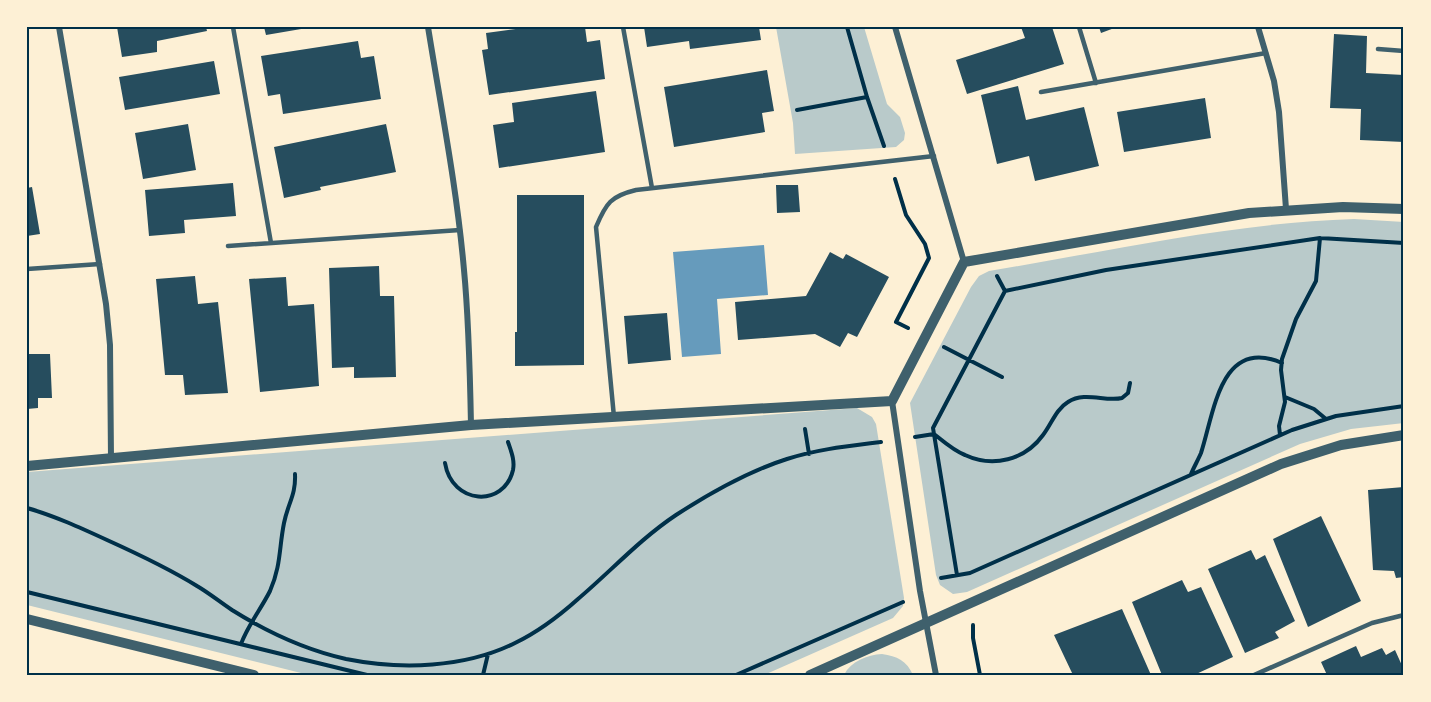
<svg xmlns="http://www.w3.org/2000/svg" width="1431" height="702" viewBox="0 0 1431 702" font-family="'Work Sans',sans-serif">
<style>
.green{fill:#b9caca}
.water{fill:#669bbc}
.building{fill:#264d5e}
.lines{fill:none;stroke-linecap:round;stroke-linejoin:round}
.path{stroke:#003049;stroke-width:4}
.service{stroke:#3f606c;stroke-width:4.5}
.minor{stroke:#3f606c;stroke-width:6}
.tertiary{stroke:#3f606c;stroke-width:10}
.neatline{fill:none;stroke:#003049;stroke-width:2}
</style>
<rect width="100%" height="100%" fill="#fdf0d5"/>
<path class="green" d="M776,27H864L887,104L900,117L905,133L904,140L896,147L795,154L793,123Z
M1354,219L1404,222V423L1351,429L1300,444L967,592L953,594L940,585L936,575L910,403L971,287L979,276L989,271C1110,251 1231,223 1354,219Z
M857,408L872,417L876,424L904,598L903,606L893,618L764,675H309L27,605V472Z
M882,654C897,656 907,661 913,675H844C851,661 867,655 882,654Z"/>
<path class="water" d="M764,245L768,295L717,299L721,354L682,357L673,252Z"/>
<path class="building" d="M117,27H206L207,31L157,41V52L122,57Z
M264,27H307V28L266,35Z
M531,27H585L587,42L600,40L605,79L489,95L482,50L488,49L486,33Z
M644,27H759L761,40L690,49L689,41L647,47Z
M1021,27H1052L1064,64L967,94L956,60L1025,38Z
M1099,27H1117L1101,33Z
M1334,34L1367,36L1366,73L1404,75V142L1360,140L1361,109L1330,108Z
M358,41L361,58L374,56L381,99L283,114L280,94L268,96L261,56Z
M214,61L220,94L125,110L119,77Z
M767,70L774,111L762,113L765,132L674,147L664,87Z
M1018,86L1026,120L1084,107L1099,166L1035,181L1029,156L997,164L981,95Z
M596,91L605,152L499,168L493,125L514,122L512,103Z
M1205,98L1211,138L1124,152L1117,112Z
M188,124L196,170L143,179L135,133Z
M386,124L396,172L320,187L321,190L284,198L274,147Z
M233,183L236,216L184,220L185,233L149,236L145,190Z
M776,185H798L800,212L777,213Z
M32,187L40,234L27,236V188Z
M517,195H584V365L515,366V332H517Z
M830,252L843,259L846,254L889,277L857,337L848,333L840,347L815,334L738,340L735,302L806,296Z
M379,266L380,296H394L396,377L354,378V367L332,368L329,268Z
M195,276L198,304L218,302L228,393L185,395L183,375H165L156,279Z
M286,277L288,306L314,304L319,386L260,392L249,279Z
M667,313L671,360L628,364L624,316Z
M27,354H50L52,398H38V408L27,409Z
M1404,487V577L1396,578L1394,571L1373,570L1368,490Z
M1321,516L1361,601L1308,627L1273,539Z
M1251,550L1256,560L1265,555L1295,621L1275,632L1279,638L1245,653L1208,569Z
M1182,580L1188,592L1201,587L1233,657L1194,675H1162L1132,602Z
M1122,609L1151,675H1073L1054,635Z
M1356,646L1361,657L1382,648L1386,655L1395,650L1404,670V675H1327L1321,662Z"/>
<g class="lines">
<path class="path" d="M847,27L867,97L884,146
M797,110L867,97
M895,179L906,215L925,244L929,258L896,322L908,328
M997,276L1005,291
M1005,291L1106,270L1320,238L1404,243
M944,347L1002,377
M1285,397L1314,409L1326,419
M805,429L809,454
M1280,435L1279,426L1285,402L1281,370L1282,359L1296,319L1316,281L1320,238
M915,437L934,434C944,442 954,451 965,455C993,468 1025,460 1043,435C1051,425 1056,409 1068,402C1085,391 1105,402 1122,398L1128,393L1130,383
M445,463C452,505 504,508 513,470C515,460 511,451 508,442
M1191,474C1194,467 1198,460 1201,453C1214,414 1220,336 1282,363
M27,508C55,516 81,528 107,540C138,554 168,568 197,586C209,593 220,602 232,610C267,632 306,650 346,659C401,670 465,668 515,643C538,632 559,616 578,599C611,571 640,539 676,515C710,493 749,471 787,459C818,449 849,446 881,442
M957,575L933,428L1005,291
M941,578L970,573L1292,430L1336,416L1404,406
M27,592L367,675
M973,625V638L980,675
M241,644C248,625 261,609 270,591C281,566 279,548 284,523C288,503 296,495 295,474
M483,675L488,654
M736,675L903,602"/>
<path class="service" d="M233,27L271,243
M623,27L652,188
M1079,27L1096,83
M1378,49L1404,51
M1041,92L1266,53
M228,246L460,230
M27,269L100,264
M614,417L596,227C606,203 611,196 636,190L934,156
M1254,675L1372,623L1404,615"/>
<path class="minor" d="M59,27L106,304L110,345L111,459
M428,27C441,108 457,189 464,270C469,322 470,373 471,425
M895,27L964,262
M1258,27L1274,81L1279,112L1286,209
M892,401L920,591L936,675"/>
<path class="tertiary" d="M27,466L471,425L892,401L964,262L1249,213L1343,207L1404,209
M27,619L254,675
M810,675L1281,464L1341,445L1404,435"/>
</g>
<rect width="1431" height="702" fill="none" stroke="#fdf0d5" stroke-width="57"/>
<rect x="28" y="28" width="1374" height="646" class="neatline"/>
</svg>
